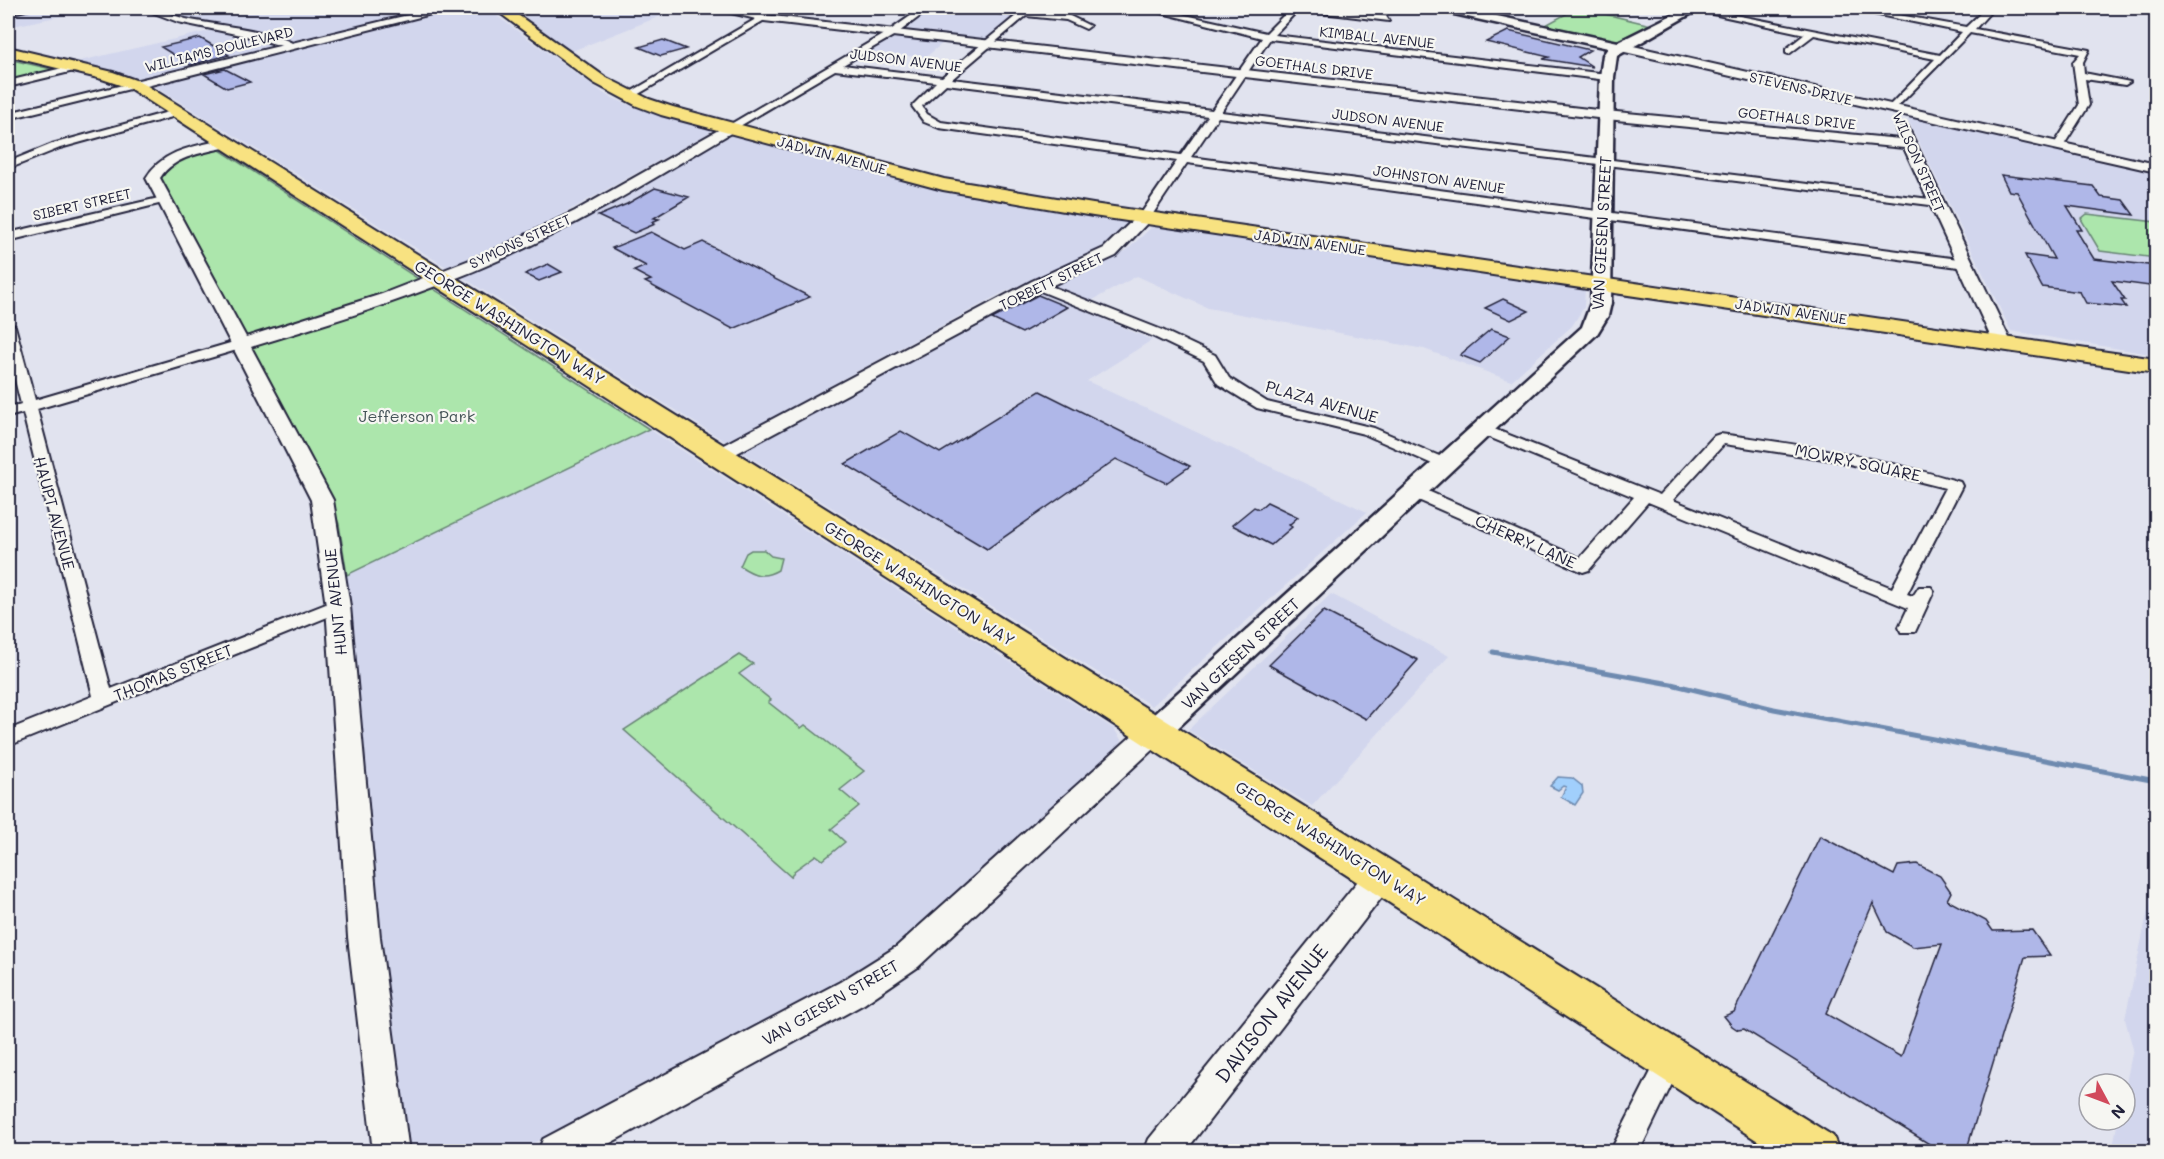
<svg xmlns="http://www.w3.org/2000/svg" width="2164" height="1159" viewBox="0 0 2164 1159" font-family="Mali,sans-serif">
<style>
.built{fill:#d2d6ed}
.green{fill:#ace6ac;stroke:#678474;stroke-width:1.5}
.water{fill:#a1cffc;stroke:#6e8aaf;stroke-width:1.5}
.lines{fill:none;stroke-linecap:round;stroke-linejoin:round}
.stream{stroke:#6e8aaf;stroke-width:5}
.building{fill:#afb7e8;stroke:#22223b;stroke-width:1.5;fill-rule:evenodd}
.minor-casing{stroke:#22223b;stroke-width:4}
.tertiary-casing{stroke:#22223b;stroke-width:4}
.secondary-casing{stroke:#22223b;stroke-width:5}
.primary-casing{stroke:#22223b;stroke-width:4}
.minor{fill:#f6f6f2;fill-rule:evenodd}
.tertiary{fill:#f6f6f2;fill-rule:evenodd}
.secondary{fill:#f6f6f2;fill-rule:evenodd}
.primary{fill:#f8e281;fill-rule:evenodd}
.labels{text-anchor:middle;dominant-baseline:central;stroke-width:4.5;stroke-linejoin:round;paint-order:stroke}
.far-street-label{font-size:14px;fill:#22223b;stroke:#f6f6f2}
.street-label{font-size:16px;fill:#22223b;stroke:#f6f6f2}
.park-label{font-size:16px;fill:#445357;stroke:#f6f6f2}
.near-street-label{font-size:20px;fill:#22223b;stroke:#f6f6f2}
</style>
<rect width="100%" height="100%" fill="#e1e3ef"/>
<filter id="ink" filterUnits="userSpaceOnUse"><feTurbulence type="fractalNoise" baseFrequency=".0167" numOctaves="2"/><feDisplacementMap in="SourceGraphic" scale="12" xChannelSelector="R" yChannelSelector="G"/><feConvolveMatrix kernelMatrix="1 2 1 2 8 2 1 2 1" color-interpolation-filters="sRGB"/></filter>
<g filter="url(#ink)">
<path class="built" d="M41,8H100L8,27V14Z
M153,8H438L295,42L270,34L176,17Z
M464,8H486L606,95L636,108L714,130L521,237L448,268L151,84Z
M512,8H681L572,51Z
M932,8H957L1017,14L983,42L899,32Z
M218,29L281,46L141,80L71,63Z
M895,36L932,41H945L925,58L868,51Z
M1912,116L2156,172V355L2011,331L1908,120Z
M731,135L970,196L1132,223L1111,244L1097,253L1004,292L726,442L462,277L571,227Z
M1153,226L1585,289L1584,307L1572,326L1511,381L1424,349L1208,308L1137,276L1078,308L1152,340L1087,381L1367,512L1152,706L742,452L1029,294L1113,258L1127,250Z
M649,429L1114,729L1122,741L1117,749L943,908L872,962L812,999L518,1151H406L377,943L347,575Z
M1331,594L1449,656L1312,806L1188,730Z
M2153,886H2156V1151L2112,1152L2118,1120H2125V1088L2133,1049L2125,1019Z"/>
<path class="green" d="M1577,8H1607L1601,13L1651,25L1616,41L1544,26Z
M8,59L51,69L53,70L13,81L8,76Z
M209,150H220L649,429L347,575L339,524L323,480L161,177L177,161Z
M2087,214L2156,222V258L2100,251L2081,219Z
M751,550H764L771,556L781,558L778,570C763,579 754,575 740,566L746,553Z
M739,655L753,664L739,674L771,700L768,702L801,728L805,725L864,771L840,790L859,806L831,829L845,842L823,860L816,855L794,871L791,877L624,730Z"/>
<path class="water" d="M1558,777L1572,778L1582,786L1583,793L1575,805L1561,797L1566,787L1563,786L1558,790L1550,786Z"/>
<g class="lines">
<path class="stream" d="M1493,652L1671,684L1774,709L2156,781"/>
</g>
<path class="building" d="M1508,31L1590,50L1578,57L1593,67L1543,59L1549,57L1486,42Z
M200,38L229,55L190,65L161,47Z
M663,40L686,49L661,56L639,47Z
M225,69L250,82L227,88L204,74Z
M2001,175L2093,186L2101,197L2123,200L2134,215L2067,206L2082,230H2076L2094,259L2157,266V287L2112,281L2125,300H2121L2126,307L2086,303L2080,292L2042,287L2025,255L2054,259L2017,192L2009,191Z
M655,188L689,197L654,218L659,219L652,222L655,224L634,233L598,216L627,204Z
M651,232L685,250L703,242L810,297L733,329L645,282L651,280L634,271L646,266L612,248Z
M548,264L562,272L539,281L525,274Z
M1038,295L1067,307L1022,333L992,319Z
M1503,299L1529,311L1511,320L1485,308Z
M1491,329L1510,336L1480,363L1460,355Z
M1040,391L1190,466L1166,483L1116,459L987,549L845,464L901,431L940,453Z
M1267,502L1298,517L1289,525L1292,527L1271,545L1232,525L1254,507L1259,509Z
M1324,611L1418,660L1366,719L1269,665Z
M1820,836L1894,875L1898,866L1917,864L1940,876L1951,892L1947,900L1986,921L1993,931L2032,930L2050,956L2025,957L1966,1152H1942L1744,1029L1738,1030L1732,1026L1724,1016L1734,1012ZM1873,903L1887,932L1913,947L1942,944L1901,1057L1826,1014Z"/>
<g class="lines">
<g class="minor-casing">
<path id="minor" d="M19,8H35L8,14V10Z
M141,8C156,6 171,15 186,19C214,25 275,30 297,46L292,49L255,38L178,22Z
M922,8H931L895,35L843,65L942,77L1017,15L979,11L975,8L1022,10L1034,8L1031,11L1068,15L1090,26L1086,29L1066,20L1026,16L952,79L1212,110L1262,38L1142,8H1154L1266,33L1291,8H1315L1386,16L1389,21L1298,10L1274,35L1607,74L1612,77L1607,80L1270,39L1221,112L1938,200L1944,203L1938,206L1218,117L1191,157L1966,260L1972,264L1966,268L1187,163L1148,221L1144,222L1138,218L1177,161L939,128L924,122L912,106L936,82L835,70L733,130L724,128L889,31ZM946,84L1208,116L1181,155L941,122L927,114L922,106Z
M1685,8H1699L1940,55L1962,32L1845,8H1860L1966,27L1986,8H1994L1975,29L2089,50L2083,62L2084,73L2130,82L2125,85L2085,79L2089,105L2062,148L2058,149L2053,146L2079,105L2073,62L2080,54L1970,33L1893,111L1888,108L1889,106L1935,59L1814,35L1789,54L1786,53V49L1805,34Z
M761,16L768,18L630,99L622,97Z
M75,65L80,68L78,70L8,87V81Z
M135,82L138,83V87L8,119V113Z
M179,109L184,112L183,114L60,148L8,169V162L52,144Z
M163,197L169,200L167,202L8,241V233Z
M1038,281L1162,330L1215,355L1229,378L1267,402L1374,428L1451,461L1453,464L1451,467H1439L1364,434L1257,408L1218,384L1204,361L1152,336L1033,288V282Z
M8,322L15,326L35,400L237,341L242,340L249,344L247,347L37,409L111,689L331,602H345L347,606L345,610L8,746V730L93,696L23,413L8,417V408L21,404L8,352Z
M1484,425L1660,495L1714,436L1720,434C1802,444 1881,458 1960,482L1962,486L1907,594L1913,596L1919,587H1931L1934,591L1915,632H1901L1899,627L1908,608L1648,502L1589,570L1583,572L1409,496L1407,492L1409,488H1421L1580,558L1634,497L1479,433L1476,430ZM1724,444L1838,461L1945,488L1892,588L1673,500Z
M1671,1046L1680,1050L1684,1059L1639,1152H1610L1662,1050Z"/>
</g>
<g class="tertiary-casing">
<path id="tertiary" d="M437,8H455L135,89L129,85L130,82Z
M711,8H731L764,15L1606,111L1900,139L1896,130L1903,126L1908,127L2011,342L2002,348L1993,342L1904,148L1606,119L764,21Z
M2144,8H2156V12L2146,10Z
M1620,43L2156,164V172L1616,50L1614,47Z
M729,124L736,128L734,131C658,176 584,222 504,258C422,295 336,321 251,347L333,500L350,606L380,937L409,1152H373L348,937L326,606L311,500L146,178C163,149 197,146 227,139L234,143L232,146C208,152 174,155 160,178L246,337L382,294L490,252L575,211Z
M1144,213L1152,218L1116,256L1044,289L726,459H712L708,455L712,451L1032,281L1104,248L1138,215Z
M1154,722L1164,725L1168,732L1164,739L918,967L864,1004L594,1152H538L543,1139L840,982L896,947L1144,725Z
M1381,862L1392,866L1396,875L1392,884L1185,1152H1144L1149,1139L1370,866Z"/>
</g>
<g class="secondary-casing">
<path id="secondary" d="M1439,8H1460L1618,42L1686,8H1701L1617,56L1614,77L1611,303L1608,316L1597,334L1165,740L1154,744L1143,740L1139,732L1143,724L1582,327L1591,303L1600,77L1603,55L1608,48L1445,12Z"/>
</g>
<g class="primary-casing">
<path id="primary" d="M493,8H508L605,77L649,99L673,107L944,179L1093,204L2156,359V373L1093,216L943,190L661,115L637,106L594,83Z
M8,47L113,72L141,82L1833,1136L1840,1152H1775L129,88L102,79L8,56Z"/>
</g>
<use href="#minor" class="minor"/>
<use href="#tertiary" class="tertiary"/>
<use href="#secondary" class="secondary"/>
<use href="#primary" class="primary"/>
</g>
</g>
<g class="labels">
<g class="far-street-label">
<text transform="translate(1377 37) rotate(6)">KIMBALL AVENUE</text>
<text transform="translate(219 49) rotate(-14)">WILLIAMS BOULEVARD</text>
<text transform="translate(906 60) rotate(7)">JUDSON AVENUE</text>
<text transform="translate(1314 67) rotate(7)">GOETHALS DRIVE</text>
<text transform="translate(1801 88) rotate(13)">STEVENS DRIVE</text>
<text transform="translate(1797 118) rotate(6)">GOETHALS DRIVE</text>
<text transform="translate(1388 120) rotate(7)">JUDSON AVENUE</text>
<text transform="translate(832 155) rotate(15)">JADWIN AVENUE</text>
<text transform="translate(1919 162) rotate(66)">WILSON STREET</text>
<text transform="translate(1439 179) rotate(8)">JOHNSTON AVENUE</text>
<text transform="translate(82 204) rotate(-13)">SIBERT STREET</text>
<text transform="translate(520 241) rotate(-25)">SYMONS STREET</text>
<text transform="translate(1310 242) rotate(8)">JADWIN AVENUE</text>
<text transform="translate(1051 281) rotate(-26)">TORBETT STREET</text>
<text transform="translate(1791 311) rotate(8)">JADWIN AVENUE</text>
</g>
<g class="street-label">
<text transform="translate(1601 233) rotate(-87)">VAN GIESEN STREET</text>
<text transform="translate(510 322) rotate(32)">GEORGE WASHINGTON WAY</text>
<text transform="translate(1322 401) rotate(16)">PLAZA AVENUE</text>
<text transform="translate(1858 462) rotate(12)">MOWRY SQUARE</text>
<text transform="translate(55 513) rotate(75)">HAUPT AVENUE</text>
<text transform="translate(1526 541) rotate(24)">CHERRY LANE</text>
<text transform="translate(920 583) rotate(32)">GEORGE WASHINGTON WAY</text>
<text transform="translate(335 602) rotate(-96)">HUNT AVENUE</text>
<text transform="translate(1240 653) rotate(-43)">VAN GIESEN STREET</text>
<text transform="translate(173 672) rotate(-22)">THOMAS STREET</text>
<text transform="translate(1331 843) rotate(32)">GEORGE WASHINGTON WAY</text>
<text transform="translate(830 1002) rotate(-30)">VAN GIESEN STREET</text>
</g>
<g class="park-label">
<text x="417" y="415">Jefferson Park</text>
</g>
<g class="near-street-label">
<text transform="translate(1271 1013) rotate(-52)">DAVISON AVENUE</text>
</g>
</g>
<rect width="2164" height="1159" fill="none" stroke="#f6f6f2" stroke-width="30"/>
<rect x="15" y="15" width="2134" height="1129" fill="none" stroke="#22223b" stroke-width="2" filter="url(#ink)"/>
<g transform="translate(2107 1102) rotate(131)"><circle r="28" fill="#f6f6f2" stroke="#a1a1a9" stroke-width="1.5"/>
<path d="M0-4.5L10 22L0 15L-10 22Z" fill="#d1495b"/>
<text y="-9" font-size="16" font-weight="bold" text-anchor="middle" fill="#22223b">N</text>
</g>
</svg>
